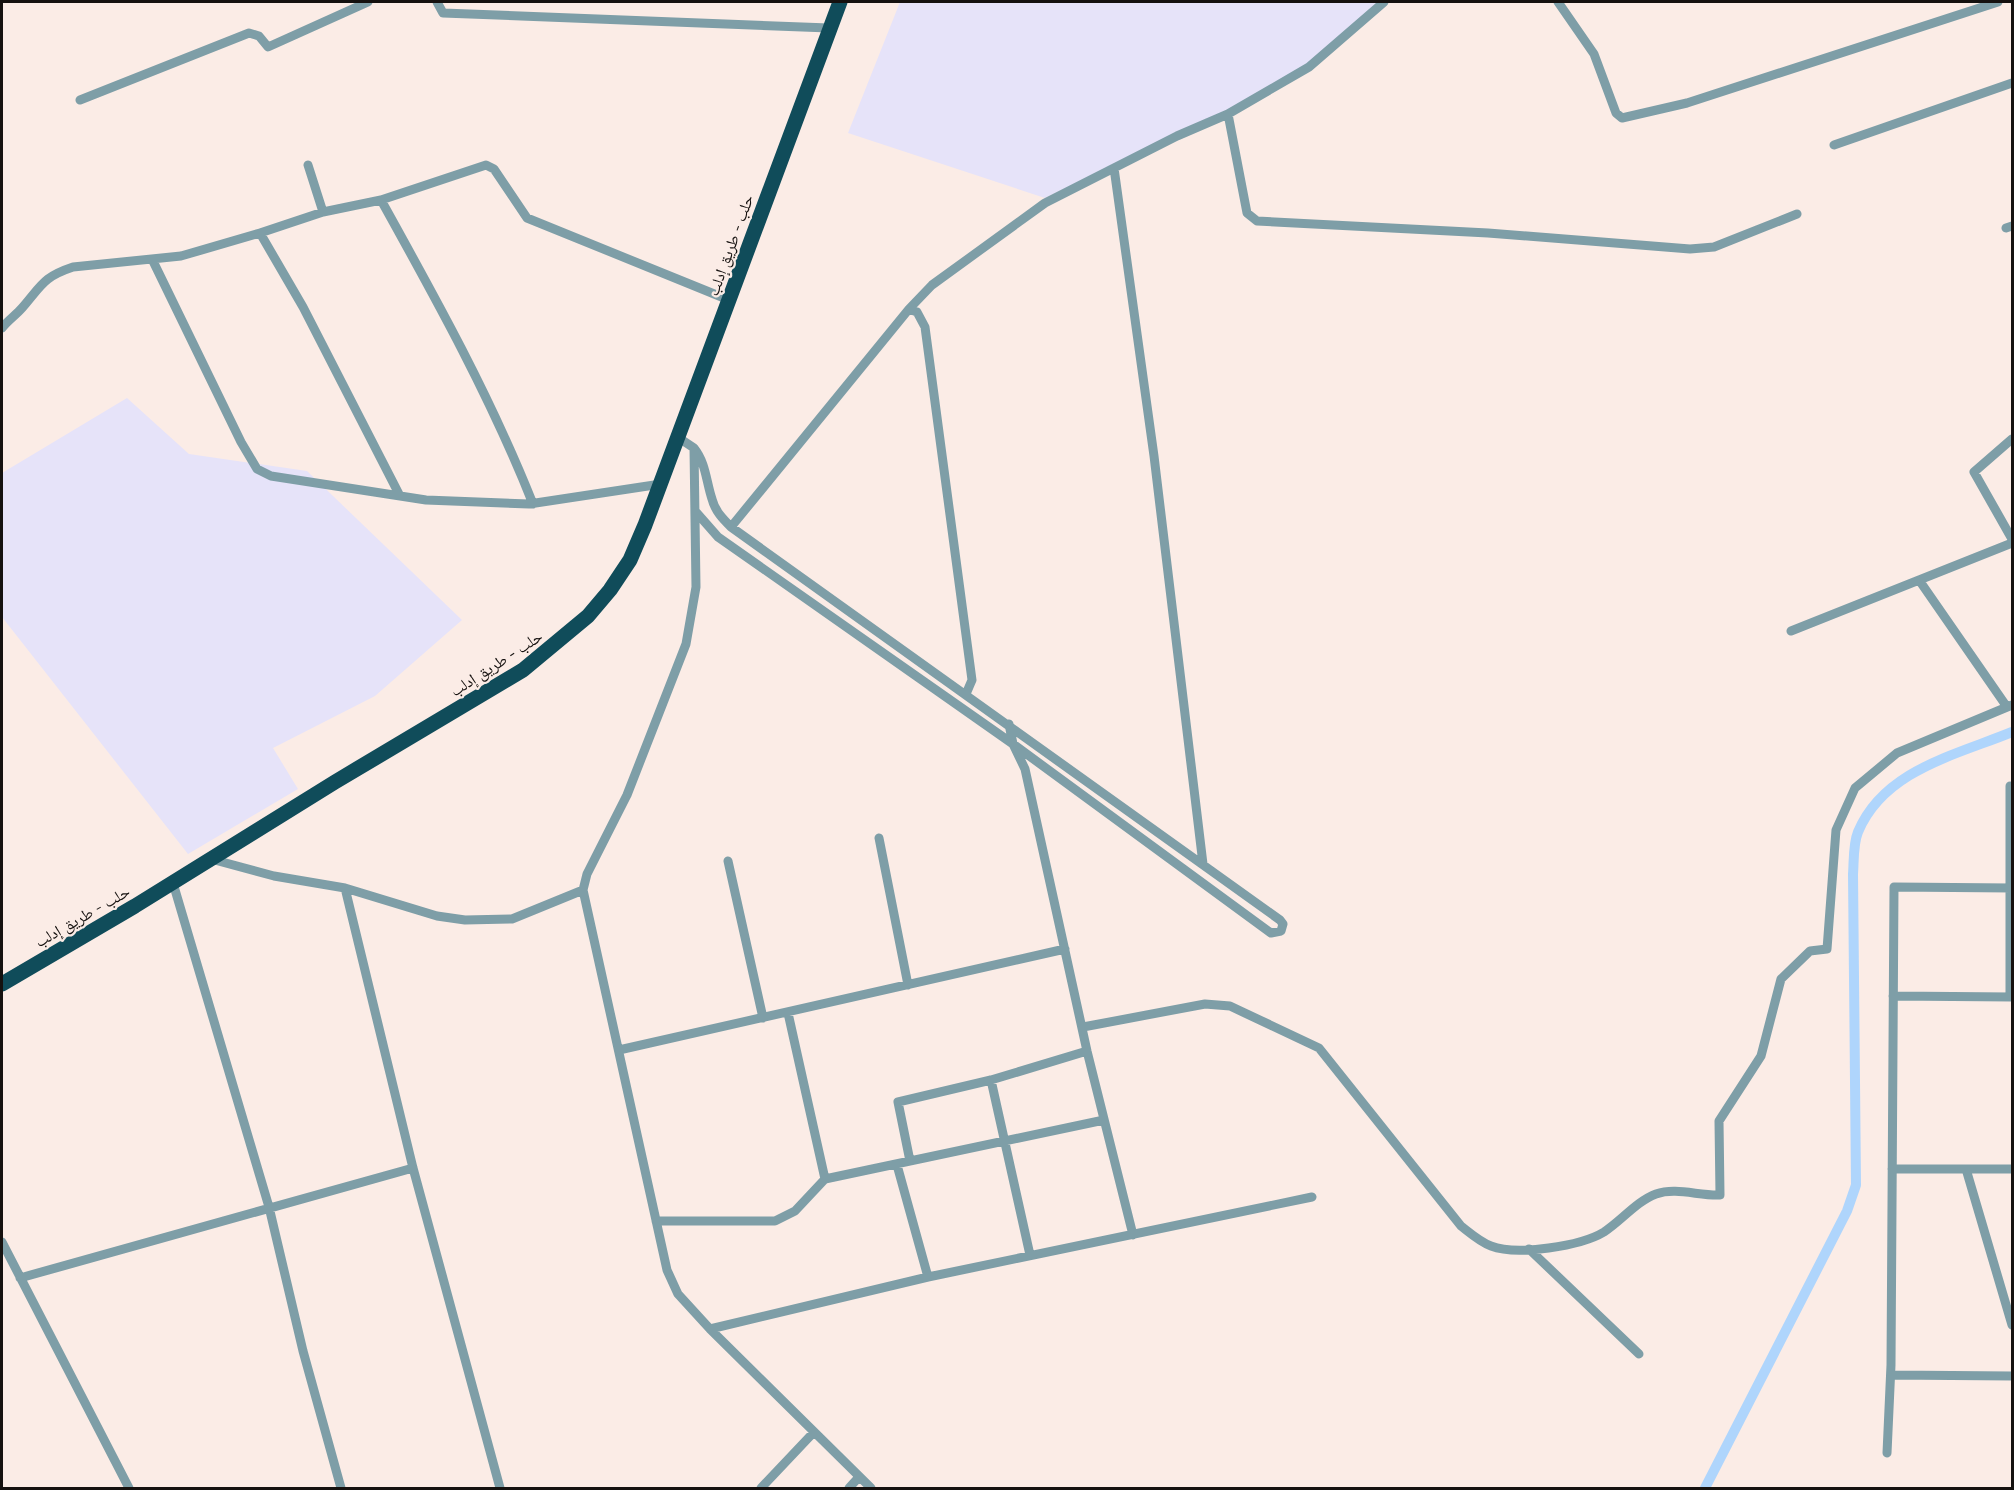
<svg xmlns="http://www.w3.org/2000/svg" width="2014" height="1490" viewBox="0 0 2014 1490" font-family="Mulish,'Noto Naskh Arabic',sans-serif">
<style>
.industrial{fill:#e6e3f9}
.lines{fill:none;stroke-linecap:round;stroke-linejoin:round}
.canal{stroke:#afd5fc;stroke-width:10}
.minor{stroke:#7e9ea7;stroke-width:9}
.trunk{stroke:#104c5a;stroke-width:15}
.labels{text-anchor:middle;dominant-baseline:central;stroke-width:4.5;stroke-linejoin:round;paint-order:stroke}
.street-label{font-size:16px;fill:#15110f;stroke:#fbece6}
</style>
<rect width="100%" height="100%" fill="#fbece6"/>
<path class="industrial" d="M900,2H1377L1303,73L1045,198L848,133Z
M127,398L189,454L307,471L462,620L375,696L273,748L298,789L188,854L2,617V473Z"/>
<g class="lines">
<path class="canal" d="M1705,1488L1847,1211L1856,1185L1853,874C1854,861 1853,844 1858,832C1884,770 1956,755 2012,732"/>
<path class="minor" d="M437,2L443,13L829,28
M1558,2L1594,54L1616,113L1622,118L1687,103L1998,2
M80,100L249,33L259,36L268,47L368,2
M1228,114L1247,213L1257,221L1488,233L1690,249L1714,247L1797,214
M1834,145L2012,83
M308,165L323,212
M1114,168L1154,456L1203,864
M381,200C436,299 491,398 533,504
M2006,228L2012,226
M260,233L323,212L381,200L486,165L494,169L527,218L729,300
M152,259L241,442L257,469L271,476L426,500L529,504L661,484
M909,309L917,312L925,327L972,680L966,694
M2,328C8,320 16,315 22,308C42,285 43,277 73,267L181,256L260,233L303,307L400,496
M2012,439L1974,472L2012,539
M694,448C706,463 706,481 712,499C715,511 723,519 731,527L1280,920L1283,924L1281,931L1271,933L1013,744L718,537L696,512
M731,527L909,309L932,285L1045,203L1177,136L1228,114L1309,67L1384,2
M1919,580L2007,707
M1791,631L2012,543
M1009,724L1013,744L1025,769L1087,1051L1133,1235
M2010,786V997
M879,838L908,985
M211,859L274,876L345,888L437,916L465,920L512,919L583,890L587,874L627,795L686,644L696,587L694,448L679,438
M728,861L763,1018
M173,883L269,1207L303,1351L341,1488
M345,888L413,1168L500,1488
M583,890L667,1270L678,1294L710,1329L871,1488
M1893,996L2012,997
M788,1013L825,1179
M1083,1027L1205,1004L1230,1006L1319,1048L1461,1226C1470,1233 1480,1242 1491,1246C1517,1256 1581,1246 1604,1232C1621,1221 1637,1201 1656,1194C1676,1187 1699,1196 1720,1195L1719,1121L1761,1056L1781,979L1810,951L1827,949L1836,830L1855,788L1897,753L2012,705
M619,1050L1065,949
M991,1080L1030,1255
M910,1161L898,1102L991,1080L1087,1051
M897,1165L928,1277
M1892,1169H2012
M1966,1169L2012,1325
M656,1221H775L795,1211L825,1179L1104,1120
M2,1242L129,1488
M1529,1249L1639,1354
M20,1278L413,1168
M710,1329L928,1277L1312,1197
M1891,1375L2012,1376
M1887,1453L1891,1365L1894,887L2012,888
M761,1488L814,1432
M849,1488L859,1477"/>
<path class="trunk" d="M2,984L135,906L335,782L523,670L588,616L610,590L630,560L645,525L840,2"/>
</g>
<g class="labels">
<g class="street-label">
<text transform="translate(730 245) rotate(-70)">حلب - طريق إدلب</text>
<text transform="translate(496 663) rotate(-33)">حلب - طريق إدلب</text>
<text transform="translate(82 916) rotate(-30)">حلب - طريق إدلب</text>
</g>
</g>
<rect width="2014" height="1490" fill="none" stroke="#15110f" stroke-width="6"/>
</svg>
